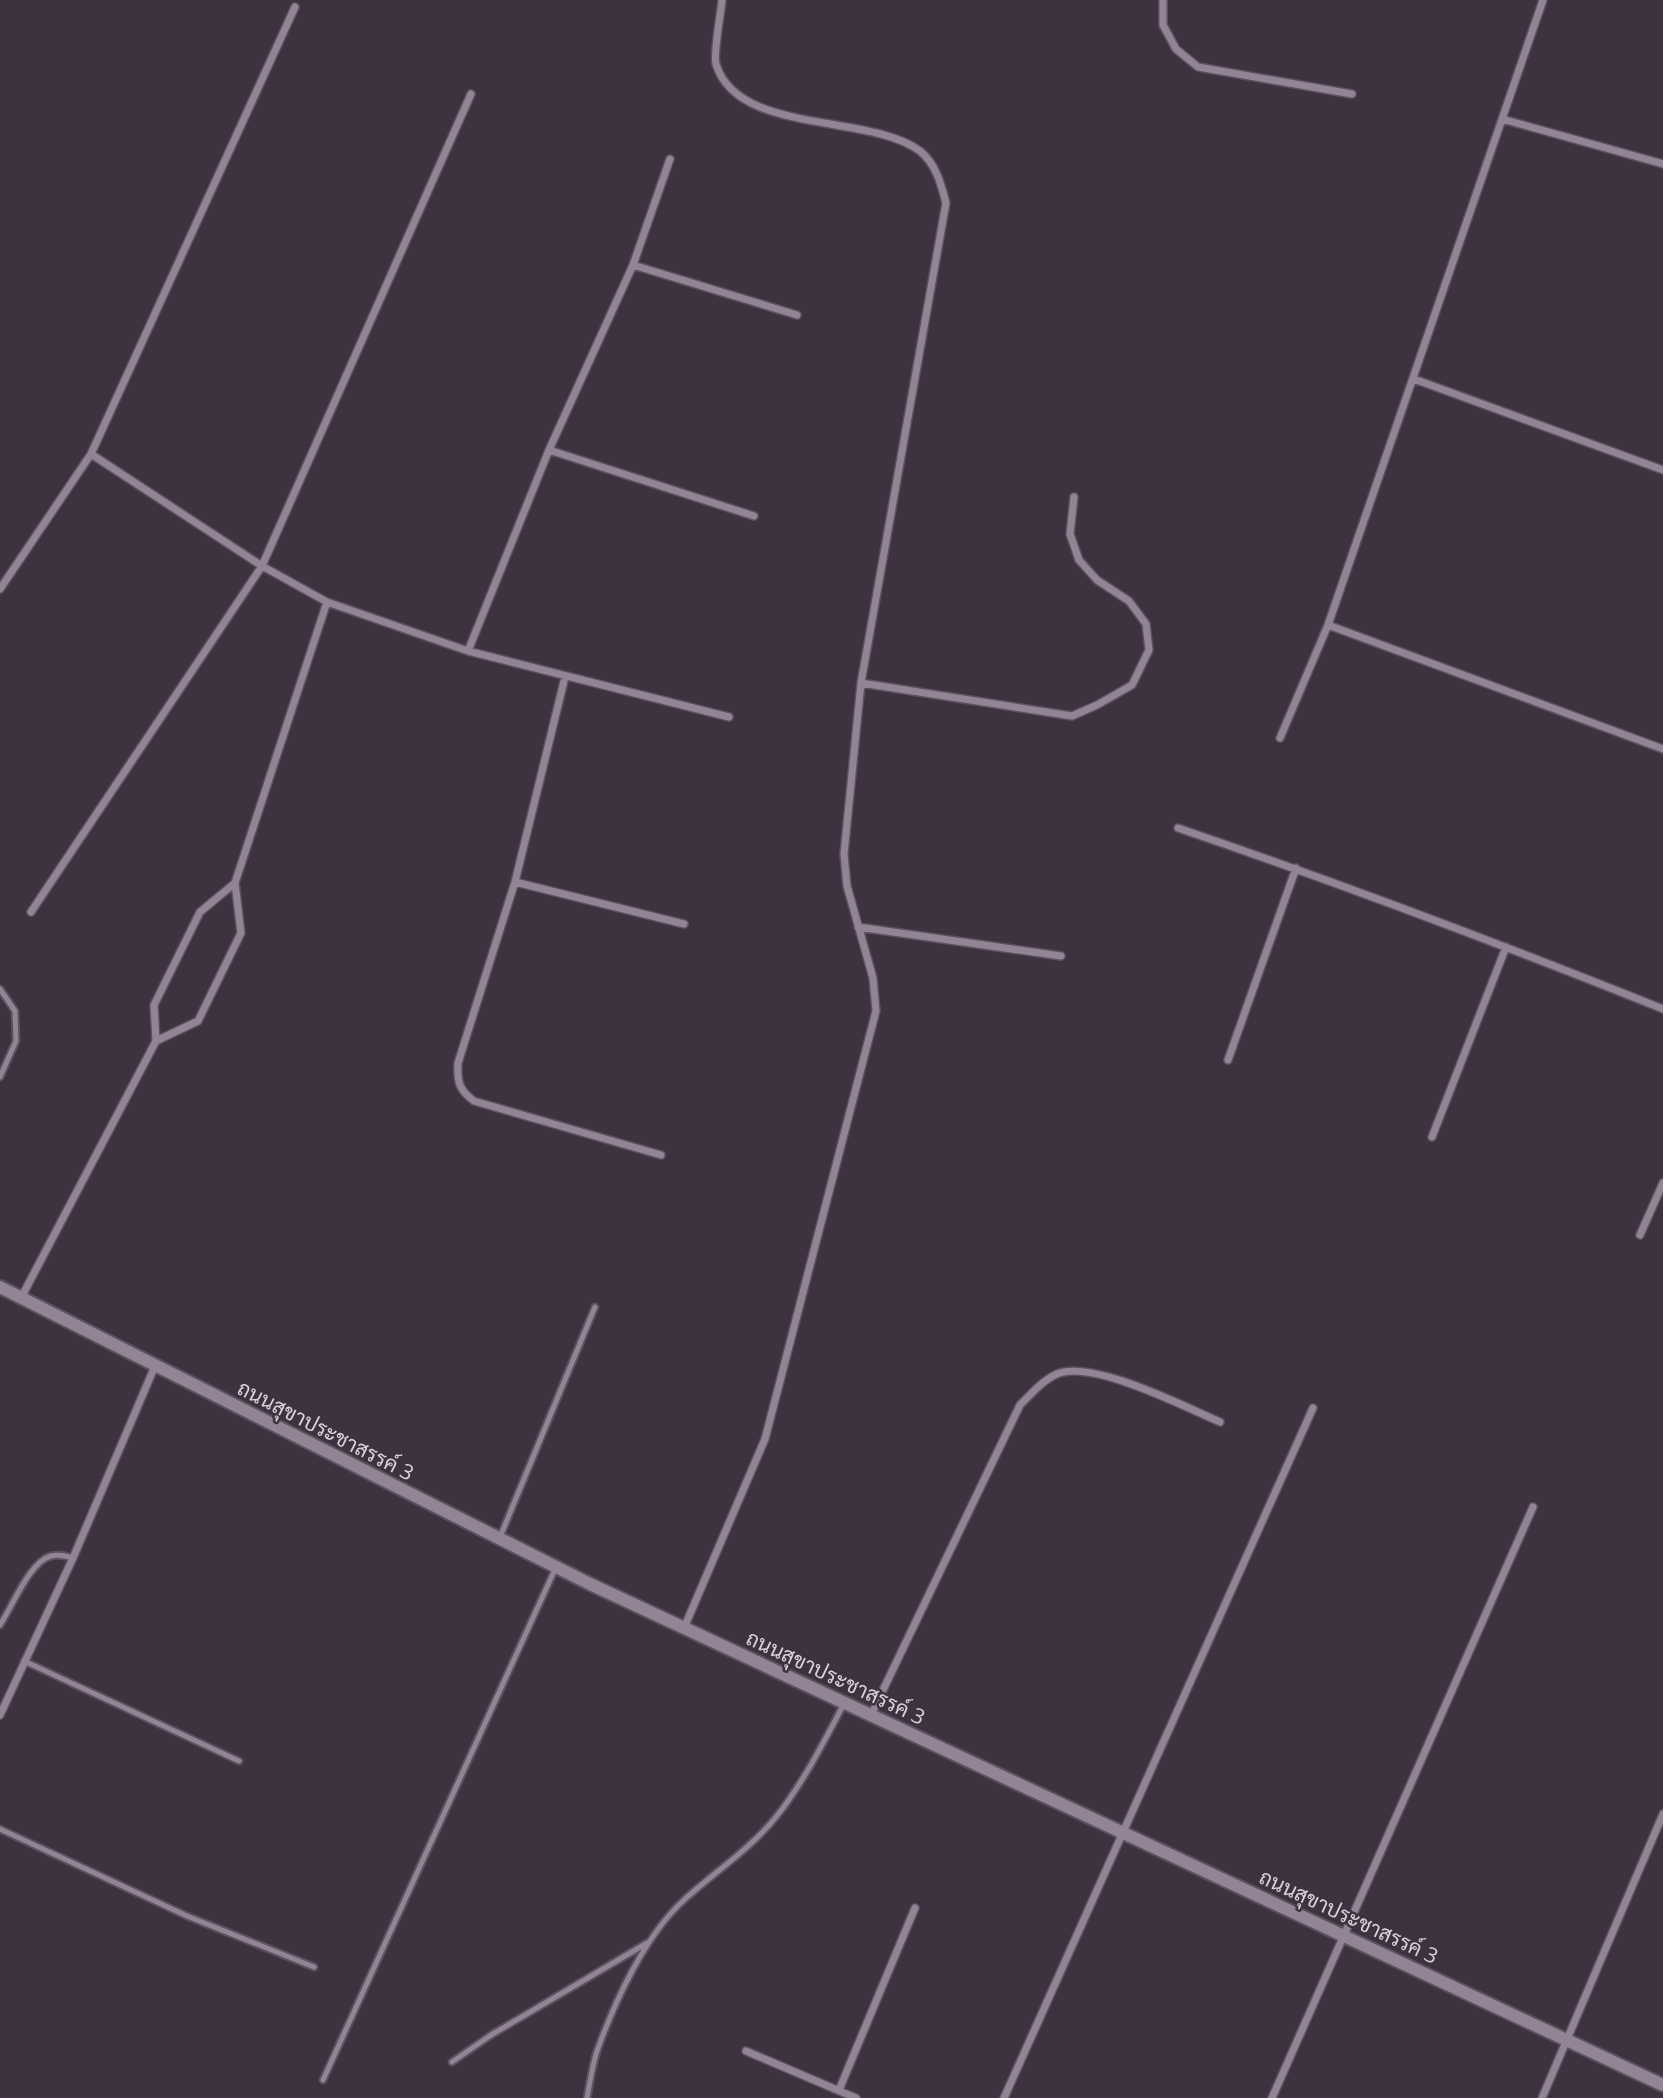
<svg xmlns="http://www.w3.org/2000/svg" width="1663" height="2098" viewBox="0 0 1663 2098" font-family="'Open Sans',Sarabun,sans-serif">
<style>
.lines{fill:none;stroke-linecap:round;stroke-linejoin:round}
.service-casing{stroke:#5b505d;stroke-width:9}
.minor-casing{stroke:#5b505d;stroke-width:10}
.tertiary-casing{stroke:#5b505d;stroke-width:16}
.service{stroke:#928395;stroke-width:5}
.minor{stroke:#928395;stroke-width:7}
.tertiary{stroke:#928395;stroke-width:12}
.labels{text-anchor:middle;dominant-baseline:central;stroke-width:5;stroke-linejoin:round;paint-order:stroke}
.street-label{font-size:21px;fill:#d9d1db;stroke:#3e3240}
</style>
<rect width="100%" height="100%" fill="#3e3240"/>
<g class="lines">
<g class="service-casing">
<path id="service" d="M0,989L15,1011L16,1041L0,1077
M500,1537L595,1307
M0,1625C12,1607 30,1561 51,1556C59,1554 66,1556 73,1558
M24,1661L239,1761
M0,1829L187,1916L314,1967
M452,2062L491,2035L647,1943
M323,2080L556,1567
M587,2098C590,2083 592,2066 597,2051C615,2001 645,1935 685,1899C715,1872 750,1849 776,1817C804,1782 824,1741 845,1702"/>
</g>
<g class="minor-casing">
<path id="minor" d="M1163,0V25L1176,49L1198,67L1352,94
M1502,119L1663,164
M633,265L797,315
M1414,379L1663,470
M549,450L754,516
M91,454L262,566L327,602L468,651L729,717
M0,589L91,454L295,7
M1328,625L1663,749
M468,651L549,450L633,265L670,159
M565,677L515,882L458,1063C457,1082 459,1090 474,1101L661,1155
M861,683L1072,716L1097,705L1132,685L1149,650L1146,624L1129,601L1097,580L1079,560L1070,534L1074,497
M1280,738L1328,625L1543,0
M1178,828C1342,884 1503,945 1663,1009
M515,882L684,924
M31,912L262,566L471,94
M858,927L1061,956
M156,1041L198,1021L241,933L235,883L327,602
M1228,1060L1296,868
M1432,1137L1506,947
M1640,1235L1663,1183
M21,1298L156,1041L154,1005L200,912L235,883
M684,1628L765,1439L876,1011L873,978L847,886L844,854L861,683L946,203C941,184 936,164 920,151C869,113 737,135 716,64C713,54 721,13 722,0
M0,1715L73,1558L155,1366
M871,1715L1020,1405C1031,1394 1043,1380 1057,1374C1092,1359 1185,1407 1220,1422
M746,2051L856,2098
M839,2090L915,1908
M1004,2098L1313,1408
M1272,2098L1533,1507
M1542,2098L1663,1814"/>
</g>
<g class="tertiary-casing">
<path id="tertiary" d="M0,1287L590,1584L1663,2085"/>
</g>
<use href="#service" class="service"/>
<use href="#minor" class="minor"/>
<use href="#tertiary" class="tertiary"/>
</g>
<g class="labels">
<g class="street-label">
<text transform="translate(326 1430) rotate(27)">ถนนสุขาประชาสรรค์ 3</text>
<text transform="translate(836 1677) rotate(25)">ถนนสุขาประชาสรรค์ 3</text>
<text transform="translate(1349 1916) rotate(25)">ถนนสุขาประชาสรรค์ 3</text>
</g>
</g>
</svg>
